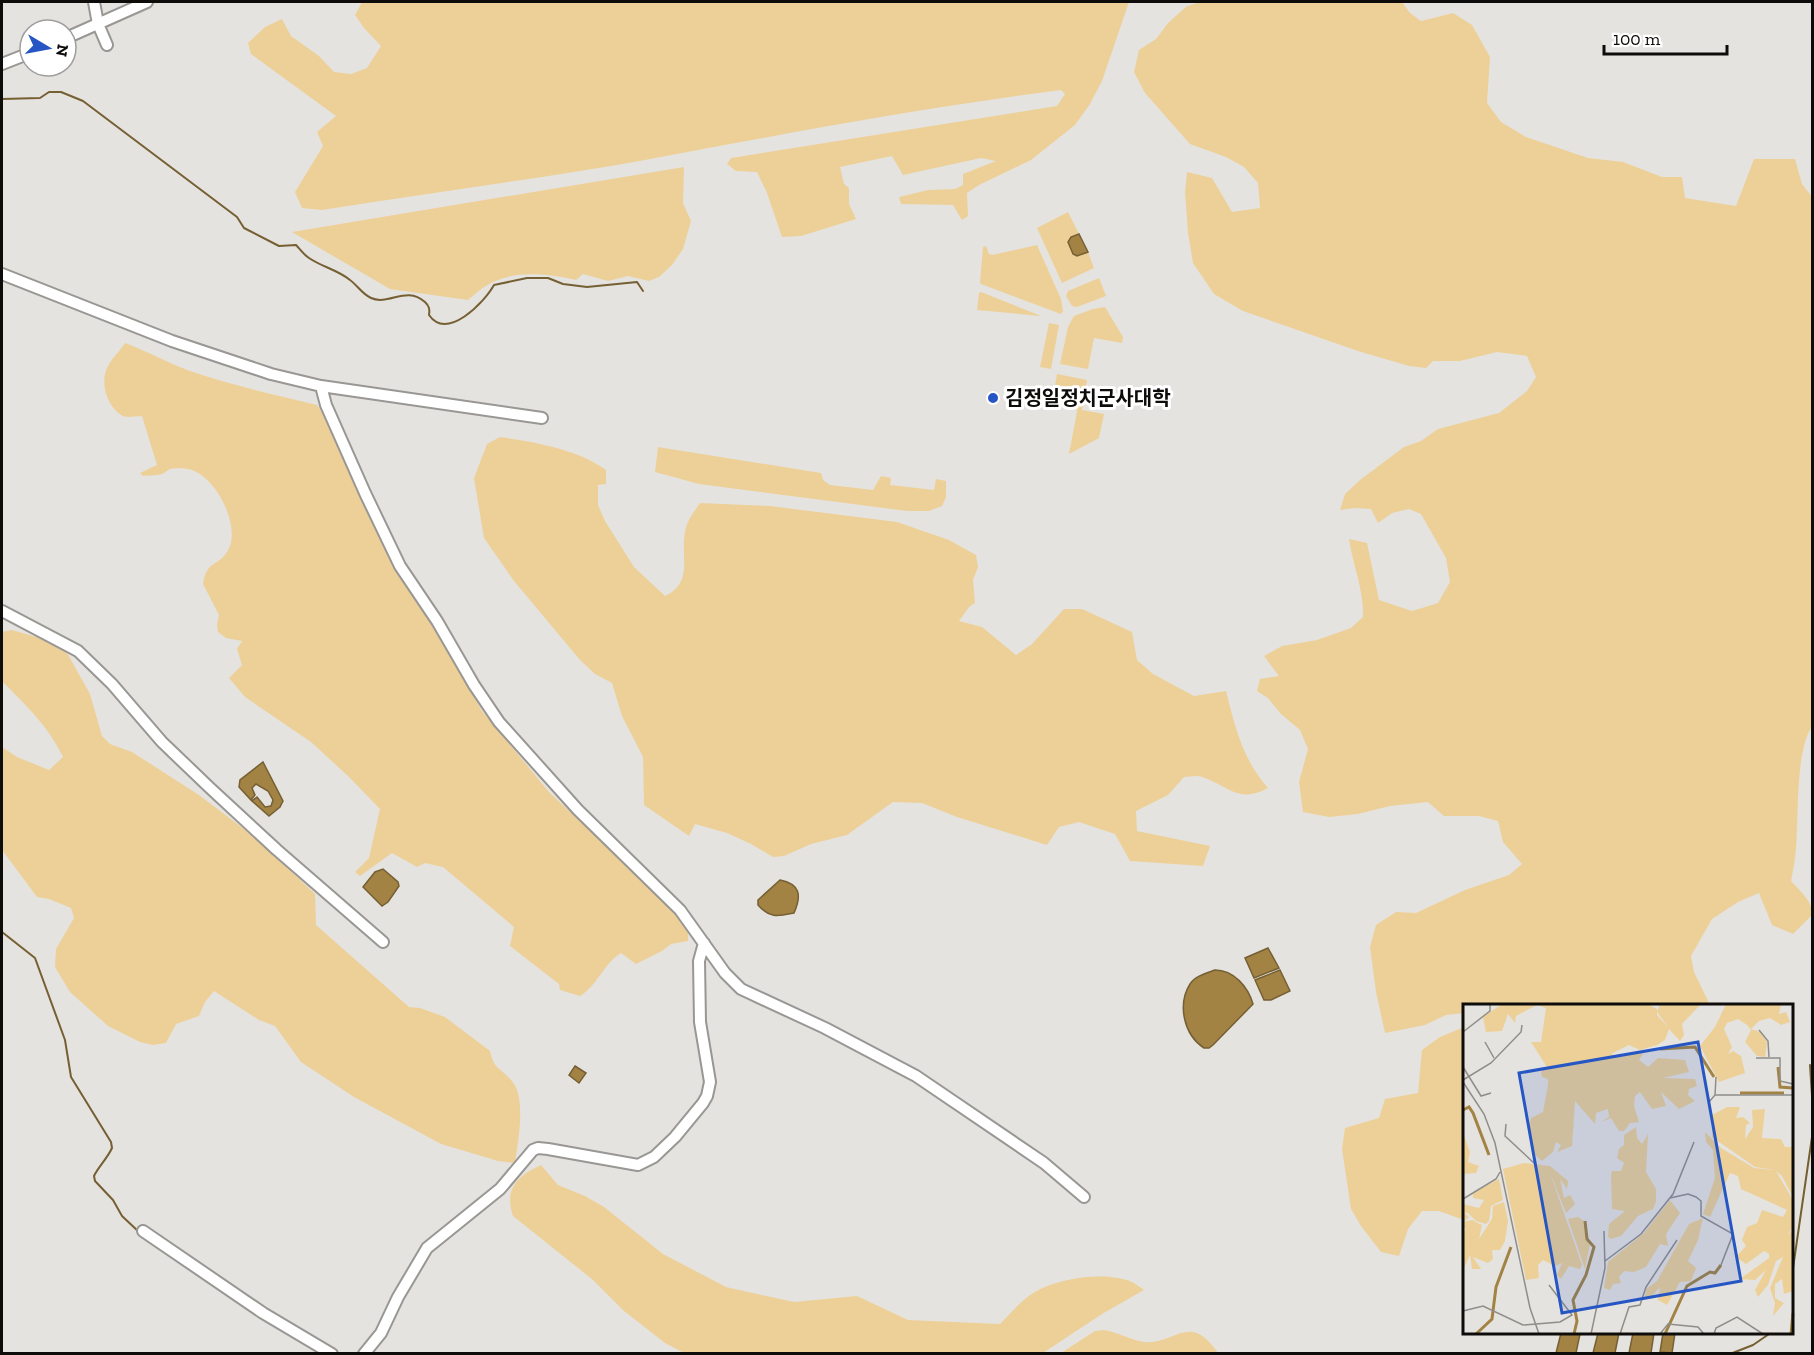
<svg xmlns="http://www.w3.org/2000/svg" width="1814" height="1355" viewBox="0 0 1814 1355" font-family="'Zilla Slab','Noto Sans KR',serif">
<style>
.green{fill:#edd098}
.water{fill:#a28344;stroke:#755f33;stroke-width:1.5}
.lines{fill:none;stroke-linecap:round;stroke-linejoin:round}
.stream{stroke:#755f33;stroke-width:2}
.minor-casing{stroke:#999794;stroke-width:14}
.minor{stroke:#fff;stroke-width:10}
.poi-dot{fill:#2656c4;stroke:#fff;stroke-width:2}
.labels{text-anchor:middle;dominant-baseline:central;stroke-width:6;stroke-linejoin:round;paint-order:stroke}
.poi-label{font-size:20px;font-weight:bold;fill:#0d0c0b;stroke:#fff;text-anchor:start}
.inset-river{fill:none;stroke:#a28344;stroke-width:3}
.inset-road{fill:none;stroke:#8f8d8a;stroke-width:1.5}
.view{fill:#2656c4;fill-opacity:0.15;stroke:#2656c4;stroke-width:3}
.inset-edge{fill:none;stroke:#0d0c0b;stroke-width:3}
</style>
<rect width="100%" height="100%" fill="#e5e3df"/>
<path class="green" d="M362,2H1129L1102,81L1090,104L1075,125L1031,160L979,185L967,193L968,216L962,220L953,205L901,204L899,197L928,190L955,189L963,185V174L996,161L981,158L903,175L892,156L840,167L844,184L849,188V204L856,219L801,236L782,237L767,193L757,172L736,171L727,164L731,158L1057,106L1065,94L1061,90C921,108 783,134 645,160C538,179 429,193 322,210L302,208L295,192L323,146L317,132L336,116L251,54L248,43L265,27L282,19L291,36L319,56L334,72L351,74L367,68L381,46L364,28L355,15Z
M1201,2H1402L1410,13L1421,21L1453,13L1472,25L1490,57L1487,103L1501,122L1526,137L1588,158L1623,162L1662,177H1682L1685,198L1736,206L1754,159H1795L1802,184L1812,197V726C1795,753 1799,816 1796,849C1795,860 1793,871 1791,881C1800,891 1813,901 1812,915L1793,934L1772,925L1759,893L1738,902L1712,919L1691,956L1694,972L1710,1005L1464,1006V1013L1446,1015L1425,1025L1385,1033L1376,992L1370,947L1376,925L1396,912L1416,913L1465,890L1509,875L1522,864L1503,842L1498,821L1479,816H1444L1428,802L1390,806L1358,814L1329,817L1303,812L1299,782L1308,749L1300,730L1281,714L1268,698L1257,691L1260,679L1279,676L1264,656L1282,646L1317,640L1351,628L1363,617C1364,590 1353,566 1349,539L1367,543L1379,600L1412,611L1438,603L1450,582L1446,558L1421,514L1409,509L1392,513L1378,523L1371,509L1354,508L1340,510L1345,494L1360,480L1404,447L1421,441L1438,429L1499,413L1527,391L1536,377L1527,356L1497,352L1460,361H1433L1426,368L1409,366L1358,351L1243,311L1214,294L1193,263L1188,233L1185,192L1187,172L1212,178L1232,212L1260,208L1258,183L1244,167L1226,157L1190,144L1145,93L1134,72L1139,50L1156,39L1168,23L1187,6Z
M684,167L683,203L691,221L683,249L672,265L659,277L649,281L628,276L608,281L583,274L576,280C550,274 516,270 491,283C483,287 475,294 468,300L390,289L292,232Z
M1068,212L1079,234L1071,237L1068,242L1073,254L1078,256L1088,252L1094,268L1062,283L1037,228Z
M1037,245L1061,299L1063,311L1061,314L981,284L980,282L983,247L986,246L989,254L992,255Z
M1099,278L1106,296L1077,307L1072,306L1066,296L1068,291Z
M981,292L1041,316L977,310L979,293Z
M1105,307L1123,337L1122,343L1094,338L1088,369L1060,364L1068,327L1074,316L1093,309Z
M1049,323L1059,325L1051,369L1040,367Z
M125,343C147,351 168,363 190,371C231,385 275,395 317,405L326,418L353,480L397,570L435,629L482,711L549,792L677,913L688,931V941L671,944L662,951L636,964L621,953C603,964 599,984 580,996L560,990L559,984L510,946L514,927L443,867L425,863L417,867L392,853L360,876L355,872L369,858L380,809L348,776L311,742L245,697L229,678L242,665L237,649L242,641L226,638L218,632L217,624L219,615L203,584C207,560 217,567 227,552C243,529 216,474 188,469C184,468 174,468 170,469C168,470 163,474 162,474C156,476 149,475 143,476L140,473L157,465L142,416C136,416 128,418 123,416C107,408 99,382 108,366C112,358 120,351 125,343Z
M1057,374L1087,380L1082,410L1104,414L1099,438L1069,454L1081,390L1055,385Z
M500,437C535,442 577,449 606,470V484L598,485V505L605,521L634,567L665,596C694,582 680,556 685,532C687,520 694,512 700,503L770,506L897,522L949,540L976,555L978,567L973,580L975,603L969,607L959,621L982,627L1016,655L1032,644L1064,609H1082L1132,632L1137,660L1153,674L1194,696L1226,691C1235,727 1243,760 1268,788C1238,804 1229,786 1202,777C1197,775 1189,777 1184,777L1168,795L1136,811L1137,831L1210,846L1203,866L1130,861L1115,834L1079,822L1059,827L1047,845L957,817L922,803L893,802L847,835L811,844L784,856L773,857L751,844L727,833L695,824L689,836L644,805L643,757L622,716L612,683L595,674L580,660L514,581L484,538L474,478L487,444Z
M658,447L821,473L823,480L830,485L873,490L881,476L891,478L890,485L934,490L936,479L946,481V497L942,506L929,511H907L699,484L655,472Z
M12,630L36,637L66,651L90,694L102,736L110,744L132,752L199,795L252,835L315,894L316,925L409,1007L420,1008L445,1017L490,1051C494,1070 499,1066 511,1080C527,1096 518,1142 515,1163L498,1161L441,1144L354,1097L301,1062L275,1026L259,1020L214,991L205,1002L199,1016L176,1024L166,1043L153,1045L140,1042L108,1026L70,992L55,967L56,949L74,918L71,908L49,899L37,897L2,850V747L17,757L49,770L63,757C46,723 28,708 2,681V632Z
M1464,1027V1220L1439,1211H1422L1408,1229L1399,1256L1381,1252L1361,1226L1351,1209L1342,1149L1345,1128L1379,1118L1385,1099L1418,1093L1422,1050L1440,1037Z
M541,1165L558,1185L585,1196L604,1207L663,1254L726,1287L794,1302L857,1296L908,1320L1000,1324C1011,1313 1021,1300 1035,1292C1059,1278 1105,1271 1132,1282C1136,1284 1140,1287 1144,1290L1102,1314L1043,1353H684L665,1343L624,1311L593,1280L513,1216C504,1189 517,1176 541,1165Z
M1104,1330C1118,1332 1130,1340 1144,1342C1176,1345 1189,1311 1218,1353H1061L1095,1331Z"/>
<path class="water" d="M1079,234L1088,252L1077,256L1073,254L1068,242L1071,237Z
M263,762L283,801L280,807L269,816L252,801L257,797L265,807L271,806L273,800L268,791L256,784L252,788L255,795L251,800L239,787L240,780Z
M383,869L398,882L399,886L388,902L382,906L363,887L375,872Z
M780,880C800,884 802,895 794,913C779,916 770,919 758,905V900Z
M1268,948L1279,968L1254,978L1245,958Z
M1215,970C1234,970 1248,987 1253,1004L1213,1045L1209,1048H1204C1184,1035 1177,1005 1190,984C1195,976 1207,973 1215,970Z
M1280,970L1290,991L1271,1000H1264L1255,980Z
M575,1066L586,1073L579,1083L569,1075Z
M1561,1333L1580,1334L1576,1353H1556Z
M1598,1333H1619L1615,1353H1593Z
M1633,1333H1654L1651,1353H1629Z
M1663,1333H1675L1672,1353L1660,1352Z"/>
<g class="lines">
<path class="stream" d="M2,99L40,98L49,92H61L83,101L237,217L244,228L279,246L296,245C300,249 304,255 309,258C322,267 338,270 350,280C358,286 362,294 371,298C389,306 406,285 425,302C429,306 430,309 429,315C447,341 484,303 494,285L527,278H548L563,284L587,287L637,282L643,291
M2,932L35,958L65,1040L71,1077L111,1142L112,1148C107,1159 98,1167 94,1176L95,1181L113,1200L122,1216L139,1232
M1810,1065L1812,1096
M1792,1275L1812,1137
M1730,1354L1753,1345L1772,1332"/>
<g class="minor-casing">
<path id="minor" d="M94,2L98,24L107,45
M66,38L147,2
M2,64L30,53
M2,274L172,341L271,374L321,386L542,418
M321,386L326,405L365,493L400,566L437,621L474,685L499,722L578,810L680,910L725,973L741,989L825,1028L916,1076L1044,1163L1084,1197
M2,611L78,651L112,684L162,742L210,788L277,850L383,942
M143,1231L263,1313L332,1354
M364,1354L381,1333L398,1297L427,1248L500,1189L533,1150L538,1148L548,1149L638,1165L654,1157L675,1137L703,1103L707,1096L710,1082L700,1022L699,961L704,943"/>
</g>
<use href="#minor" class="minor"/>
</g>
<circle class="poi-dot" cx="993" cy="398" r="6"/>
<g class="labels">
<g class="poi-label">
<text x="1005" y="398">김정일정치군사대학</text>
</g>
</g>
<g transform="translate(1463 1004)">
<rect width="330" height="330" fill="#e5e3df"/>
<path d="M39,0H185L194,5V11L206,24L194,8L197,0H238L219,20L221,31L217,37L206,25L202,36L194,41L177,46L166,41L148,50L158,53L177,48L180,50L176,56L185,63L195,54L222,56L226,68L200,74L232,75L234,82L226,85L225,91L232,97L216,105L198,88L203,102L189,105L177,88L172,92L171,102L176,118L167,119L161,127H156L148,114L138,118L146,113L145,105L133,109L132,120L112,97L109,142L94,148L98,141L93,138L90,148L79,157L70,149L65,125L68,114L80,108L85,81V75L79,73L78,68L84,63L68,38H78L83,4L74,1L53,12L52,19L45,10L39,27L23,28L20,13ZM263,0H318L316,10L323,8L327,18L318,21L307,14L296,17L288,25L297,28L304,38L302,53L294,52L282,38L288,26L284,21L275,15L264,19L261,25L269,43L265,50L270,47L278,52L282,69L256,78L237,42L252,23ZM264,103H277L273,114L280,113L287,119L283,121L282,135L290,123L289,106L302,105L299,134L318,135L322,143H330V193L319,172L313,167L330,196V224L324,231L330,226V287L321,290L319,275L312,280V294L321,299L310,312L312,299L307,284L320,253L313,257L305,281L295,293L292,286L303,266L292,276L277,275L306,254V250L301,247L283,260L273,253L283,242L279,236L284,223L294,219L299,206L320,213L324,206L278,185L275,172L267,169L247,213L240,210L252,174L250,146L243,138L242,128L258,144L291,164L313,166L292,163L249,133V111ZM173,123L174,134L179,140L185,130L183,168L193,185V198L190,205L175,212L158,232L148,235L145,233L146,220L162,207L149,205L148,171L149,167H158L161,159L154,154L156,145L161,141V131ZM0,129L7,148L5,158L16,162L13,169L0,170ZM61,159L87,162L105,177L104,185L97,175L101,194L107,191L112,200L103,209L86,166L119,261L117,265L106,262L98,275L94,271L99,259L92,262L80,256L75,261L76,274L63,276L40,165ZM36,175L40,196L28,202L26,217L23,220L13,217L5,209L1,208L6,213L0,218L9,216L19,221L16,235L29,215L30,202L41,198L45,217L42,237L37,246H29L30,255L25,259L10,253L18,265H9L7,251L0,266V228L3,225L0,224V200L16,204L21,196L10,194V189ZM207,196L217,209L203,230L205,242L197,240L183,263L171,268L161,267L156,273L158,279L150,280L147,286L141,284L145,258L181,229ZM115,213L121,217L127,240L122,265L105,215ZM240,214L235,236L225,257L233,264L228,277L217,278L204,301L195,296L197,283L188,293L182,294L183,285L194,277L226,220Z" fill="#edd098"/>
<path class="inset-river" d="M197,45L232,43L251,73M315,63L317,83L330,84M277,89H321M0,106L6,103L10,109L26,151M13,330L29,315L33,283L48,243M111,330L114,317L110,296L123,271L131,243L124,235L122,217M202,330L224,282L247,268L252,269L258,261M328,330L330,309"/>
<path class="inset-road" d="M296,26L305,37L306,53M0,28L27,7V0M22,38L31,54M293,54H317V77L330,80M0,63L18,92L28,89M0,76L28,59L58,28L59,21M0,78L21,110L32,139L67,304L76,330M252,91H330M246,98L252,91L253,73M43,120L42,132L71,159M207,194L225,190L233,193L238,197V212L270,230L258,261M0,195L33,175L37,168M142,257L178,230L210,190L231,138M0,307L20,302L60,321L97,318L109,311L86,281M128,330L142,264L141,227M157,330L166,303L177,301L183,283L214,236M197,330L205,320L235,323L241,330M251,330L253,324L274,313L300,330"/>
<path class="view" d="M235,38L278,277L99,309L56,69Z"/>
<rect width="330" height="330" class="inset-edge"/>
</g>
<rect width="1814" height="1355" fill="none" stroke="#0d0c0b" stroke-width="6"/>
<g transform="translate(48 48) rotate(100)"><circle r="28" fill="#ffffff" stroke="#9e9e9d" stroke-width="1.5"/>
<path d="M0-4.5L10 22L0 15L-10 22Z" fill="#2656c4"/>
<text y="-9" font-size="16" font-weight="bold" text-anchor="middle" fill="#0d0c0b">N</text>
</g>
<path d="M1604 45v9h123v-9" fill="none" stroke="#0d0c0b" stroke-width="3"/>
<text x="1613" y="45" font-size="18" fill="#0d0c0b" stroke="#ffffff" stroke-width="4.5" paint-order="stroke">100 m</text>
</svg>
